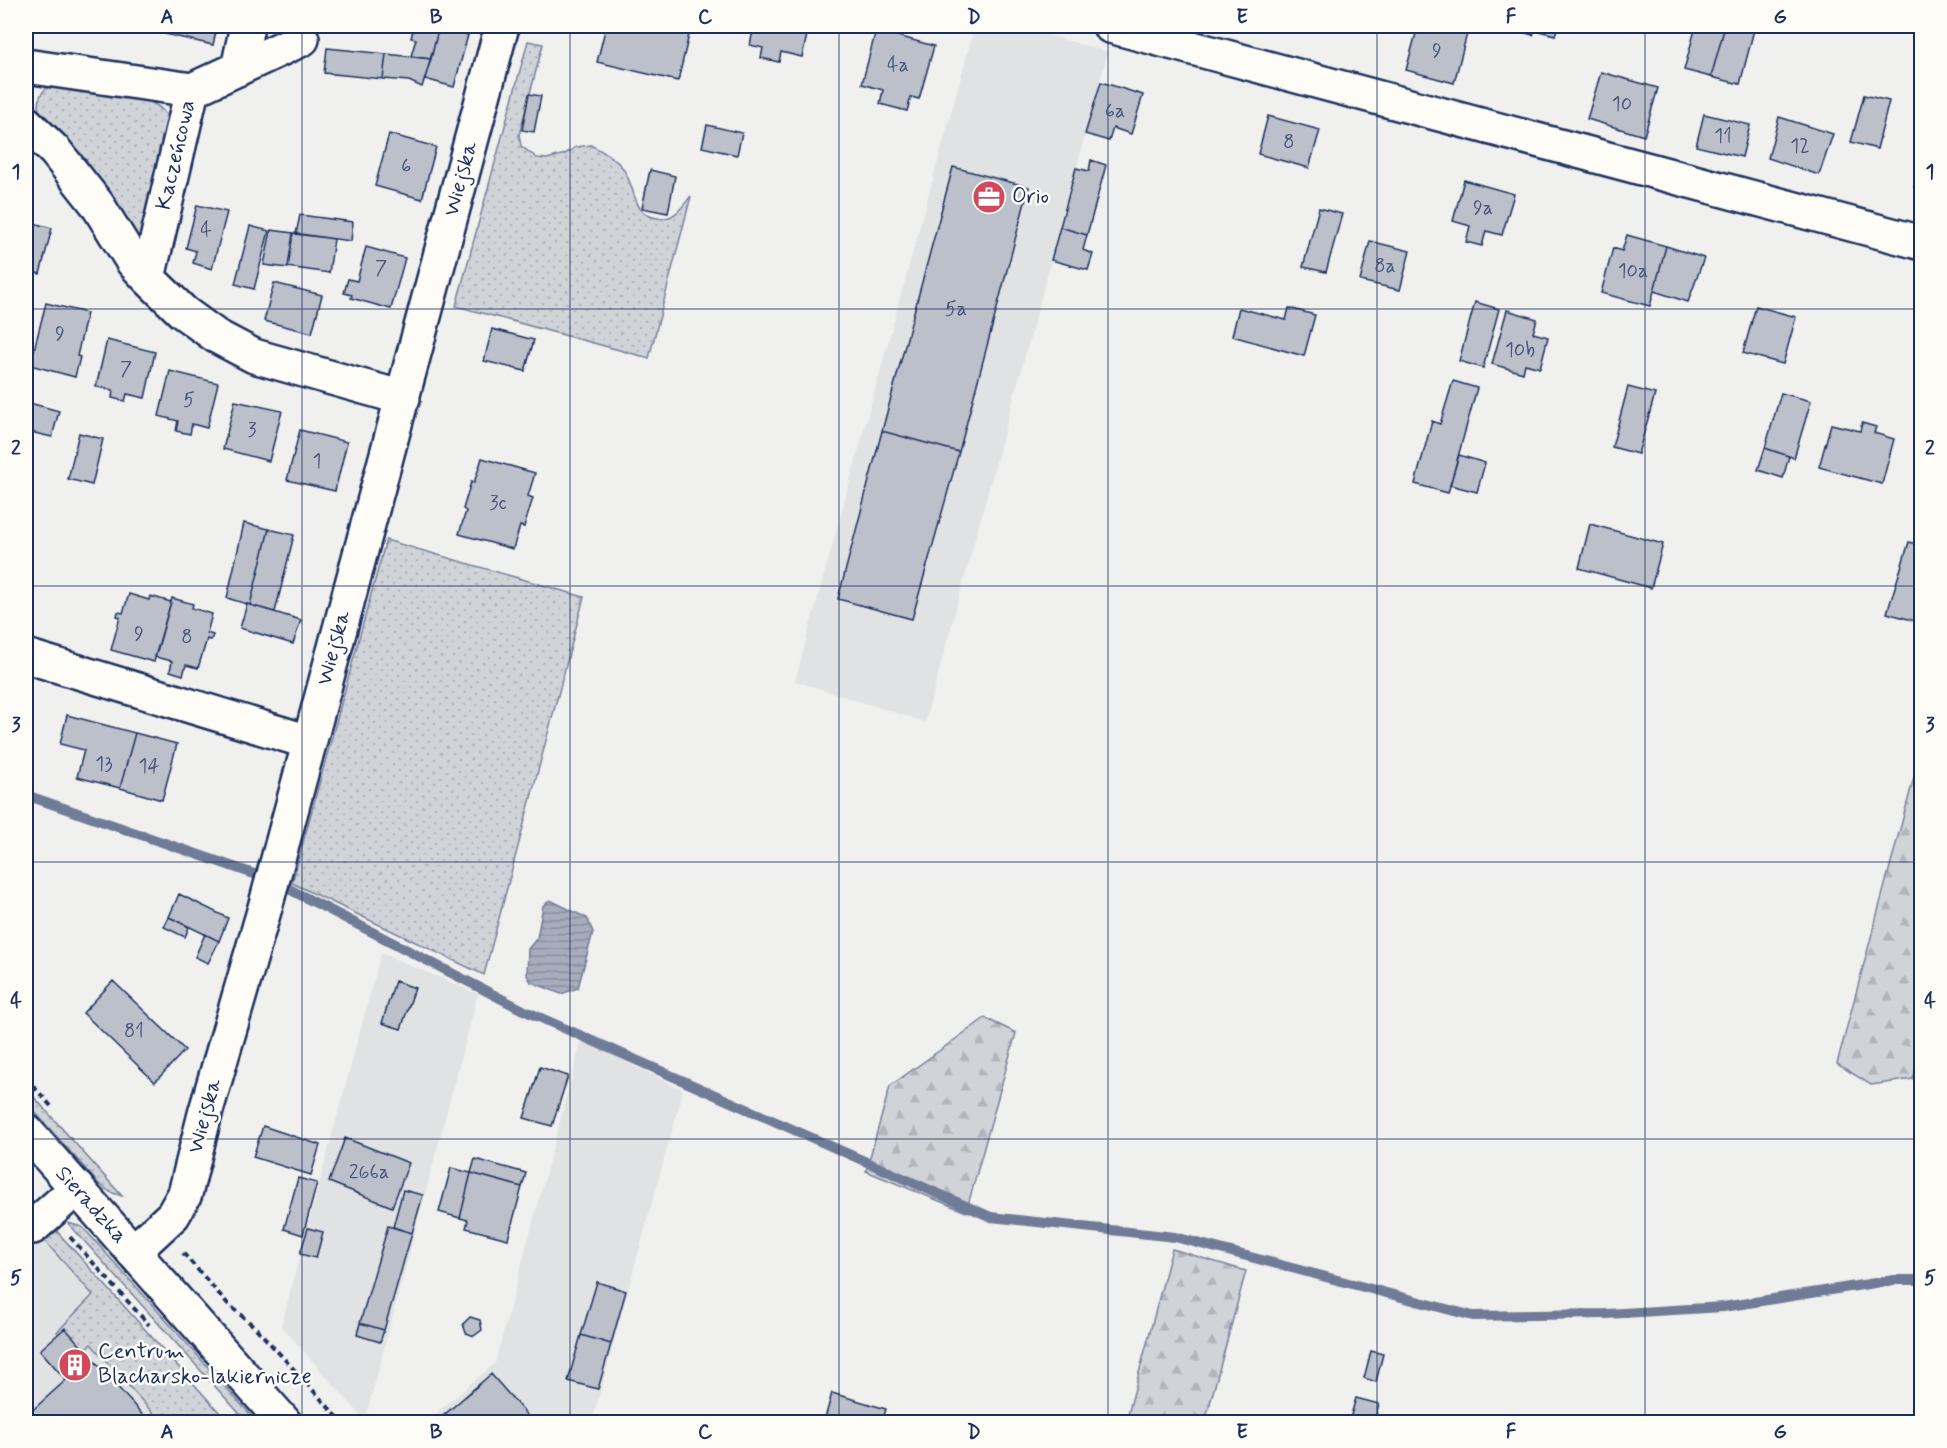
<svg xmlns="http://www.w3.org/2000/svg" width="1947" height="1448" viewBox="0 0 1947 1448" font-family="Mynerve,sans-serif">
<style>
.built{fill:#e0e2e3}
.grass{fill:url(#grass-dots);stroke:#76819b;stroke-width:1.5}
.forest{fill:url(#forest-firs);stroke:#76819b;stroke-width:1.5}
.water{fill:url(#water-rules);stroke:#6f7b97;stroke-width:1.5}
.lines{fill:none;stroke-linecap:round;stroke-linejoin:round}
.stream{stroke:#6f7b97;stroke-width:10}
.building{fill:#bbc0ca;stroke:#1b2f5e;stroke-width:1.5}
.minor-casing{stroke:#1b2f5e;stroke-width:38}
.major-casing{stroke:#1b2f5e;stroke-width:38}
.path{stroke:#1b2f5e;stroke-width:4;stroke-dasharray:6 4.5;stroke-linecap:butt}
.minor{stroke:#fdfcf7;stroke-width:33}
.major{stroke:#fdfcf7;stroke-width:33}
.grid{fill:none;stroke:#1b2f5e;stroke-width:1.5;stroke-opacity:0.55}
.labels{text-anchor:middle;dominant-baseline:central;stroke-width:5;stroke-linejoin:round;paint-order:stroke}
.number-label{font-size:20px;fill:#435379}
.street-label{font-size:22px;fill:#1b2f5e;stroke:#fdfcf7}
.poi-label{font-size:22px;fill:#1b2f5e;stroke:#fdfcf7;text-anchor:start}
.neatline{fill:none;stroke:#1b2f5e;stroke-width:2}
.grid-label{font-size:20px;text-anchor:middle;font-weight:bold;fill:#1b2f5e}
</style>
<defs>
<pattern id="grass-dots" width="8" height="8" patternUnits="userSpaceOnUse" patternTransform="scale(1.5)"><rect width="8" height="8" fill="#d0d3d8"/><path d="M2 2h.1M6 6h.1" fill="none" stroke="#b2b5bc" stroke-width="1.8" stroke-linecap="round"/></pattern>
<pattern id="forest-firs" width="22" height="20" patternUnits="userSpaceOnUse" patternTransform="scale(1.5)"><rect width="22" height="20" fill="#d0d3d8"/><path d="M5 1l3.5 6h-7zM16 11l3.5 6h-7z" fill="#b2b5bc"/></pattern>
<pattern id="water-rules" width="6" height="5" patternUnits="userSpaceOnUse" patternTransform="scale(1.5)"><rect width="6" height="5" fill="#a7adbd"/><path d="M0 2.5h6" fill="none" stroke="#878d9d"/></pattern>
</defs>
<rect width="100%" height="100%" fill="#f0f0ee"/>
<filter id="ink" filterUnits="userSpaceOnUse"><feTurbulence type="fractalNoise" baseFrequency=".0167" numOctaves="2"/><feDisplacementMap in="SourceGraphic" scale="12" xChannelSelector="R" yChannelSelector="G"/><feConvolveMatrix kernelMatrix="1 2 1 2 8 2 1 2 1" color-interpolation-filters="sRGB"/></filter>
<g filter="url(#ink)">
<path class="built" d="M975,26H1016L1108,52L925,722L795,681Z
M381,953L478,994L365,1420L281,1326Z
M582,1040L683,1090L592,1422H426L495,1363Z
M26,1219L93,1295L205,1422H26Z"/>
<path class="grass" d="M528,41L543,44L519,135L521,146L537,158L547,159L565,154L576,147L591,145C602,151 615,158 622,167C637,188 631,214 657,218C674,221 682,207 691,196L649,358L456,306Z
M53,85L147,100C165,109 170,114 166,134L141,233L138,236L134,234L98,179L77,151L39,111C36,99 42,89 53,85Z
M386,540L584,597L484,975L292,883Z
M26,1088L122,1196L110,1192L98,1183L26,1102Z
M68,1223L82,1227L88,1233L257,1422H247Z
M54,1228L228,1422H161L91,1344L81,1352L57,1332L93,1295L41,1237Z"/>
<path class="forest" d="M1921,751V1048L1913,1079L1871,1085L1837,1064Z
M985,1018L1016,1033L966,1212L866,1171L890,1086Z
M1172,1249L1246,1271L1205,1422H1126Z"/>
<path class="water" d="M550,900L587,918L593,932L578,988L561,994L531,982L527,975L528,949L537,938L543,906Z"/>
<g class="lines">
<path class="stream" d="M26,795L257,875
M287,888L523,1010L991,1217L1175,1237L1473,1316L1606,1314L1723,1307L1894,1280H1922"/>
</g>
<path class="building" d="M115,26H139L138,31Z
M167,26H217L213,45L165,34Z
M414,26H439L431,59L411,56L416,39L411,38Z
M606,26H691L678,81L597,62Z
M754,26H809L802,57L781,52L779,62L761,58L763,48L750,45Z
M1418,26L1447,32L1448,26H1469L1454,83L1406,70Z
M1512,26H1558L1555,35L1535,30L1533,35L1511,29Z
M1696,26H1725L1711,77L1684,70Z
M1725,26H1755L1740,84L1711,77Z
M1843,26H1877L1875,33Z
M439,27L468,35L454,87L425,79Z
M439,27V26H470L468,35Z
M876,30L934,46L919,99L911,97L907,111L880,104L883,90L862,84Z
M327,48L386,54L383,79L324,73Z
M386,54L431,59L422,87L409,81L383,79Z
M1601,72L1658,88L1644,136L1587,119Z
M1101,82L1143,95L1131,134L1113,128L1109,141L1085,134Z
M529,94L541,96L534,132L522,130Z
M1864,95L1889,101L1877,149L1851,142Z
M1704,114L1750,125L1742,157L1696,146Z
M1268,116L1320,130L1309,168L1258,154Z
M1779,117L1833,134L1819,175L1768,158Z
M707,125L742,133L737,155L702,147Z
M389,134L436,147L422,199L375,186Z
M1091,160L1106,165L1087,235L1060,227L1076,168L1089,171Z
M953,167L1029,187L959,452L882,431Z
M1919,168H1922V189L1914,187Z
M650,170L675,176L668,213L642,208Z
M1464,180L1514,194L1502,235L1486,231L1482,246L1466,242L1470,226L1453,221Z
M197,205L227,212L212,269L193,263L196,251L186,248Z
M1319,208L1342,214L1326,272L1303,267Z
M300,215L353,222L351,241L296,234Z
M26,221L52,228L40,274L26,270Z
M250,226L269,231L254,289L235,284Z
M1060,227L1087,235L1083,250L1093,254L1088,270L1051,260Z
M271,230L293,233L288,268L264,265Z
M293,233L334,239L329,273L288,267Z
M1627,235L1666,246L1650,306L1601,293L1613,248L1622,251Z
M1370,241L1410,251L1400,290L1360,281Z
M1666,246L1704,258L1688,302L1654,291Z
M366,247L405,258L391,309L351,298L352,295L344,293L348,279L357,281Z
M274,283L322,295L312,333L264,321Z
M1475,302L1499,309L1483,368L1459,361Z
M46,303L87,313L77,356L80,357L75,377L30,365Z
M1756,306L1796,317L1783,364L1743,353Z
M1239,308L1286,320L1289,308L1315,315L1304,356L1232,336Z
M1507,310L1537,319L1533,333L1548,337L1540,368L1525,364L1523,373L1492,364Z
M492,329L534,340L525,371L484,361Z
M107,340L155,352L145,398L127,394L125,401L112,398L113,390L96,387Z
M170,371L218,383L207,428L192,424L190,434L176,431L178,421L159,416Z
M1453,381L1477,388L1448,493L1415,484L1432,421L1440,424Z
M1628,387L1655,394L1638,454L1612,447Z
M1781,393L1811,401L1794,458L1765,448Z
M235,401L282,411L269,461L223,449Z
M26,402L59,411L52,437L26,431Z
M1862,423L1876,427L1874,433L1894,439L1882,484L1819,467L1831,424L1860,431Z
M300,430L347,442L335,491L287,480Z
M882,431L959,452L912,619L838,599Z
M79,433L103,439L92,485L68,479Z
M1765,448L1789,456L1783,478L1758,470Z
M1459,455L1485,463L1477,492L1450,485Z
M482,458L535,473L528,496L533,498L524,527L520,526L513,549L459,534L466,511L463,509L471,482L474,483Z
M244,523L269,529L250,605L227,598Z
M1590,524L1663,544L1651,588L1579,568Z
M269,529L294,535L275,612L250,605Z
M1909,542L1922,545V623L1887,613Z
M129,594L149,600L150,596L171,602L154,662L111,650L120,617L117,616L118,612L123,613Z
M172,598L193,604L192,608L212,614L207,633L213,635L211,640L207,639L198,668L186,665L183,675L170,671L172,661L155,657Z
M247,604L301,620L293,644L240,628Z
M67,715L135,733L120,788L77,777L84,750L60,744Z
M135,733L177,744L162,800L120,788Z
M179,894L228,918L219,941L169,917Z
M169,917L189,927L185,937L164,927Z
M205,934L219,941L208,963L195,957Z
M113,981L185,1050L155,1082L83,1013Z
M395,981L415,988L401,1029L382,1023Z
M540,1067L568,1076L552,1126L524,1118Z
M263,1126L320,1145L311,1175L253,1157Z
M345,1138L409,1163L392,1207L329,1182Z
M475,1159L526,1173L522,1187L471,1173Z
M451,1168L471,1173L460,1218L439,1212Z
M471,1173L522,1187L508,1239L466,1228L468,1220L460,1218Z
M298,1178L317,1183L303,1235L284,1229Z
M403,1190L423,1195L412,1233L393,1227Z
M388,1226L412,1233L384,1330L360,1323Z
M308,1228L323,1232L316,1258L300,1254Z
M597,1282L626,1291L611,1344L581,1335Z
M470,1317L480,1320L482,1330L474,1336L466,1333L463,1324Z
M360,1323L384,1330L380,1342L357,1335Z
M65,1328L149,1422H26V1416L66,1380L40,1350Z
M581,1335L611,1344L598,1389L568,1381Z
M1371,1351L1383,1354L1376,1382L1364,1378Z
M491,1374L532,1421L436,1422Z
M832,1393L886,1409L882,1422H824Z
M1356,1398L1379,1404L1374,1422H1349Z"/>
<g class="lines">
<g class="minor-casing">
<path id="minor" d="M1110,26L1922,243
M26,66L192,90L148,278
M238,69L247,26
M192,90L302,39
M26,123L55,151L97,204L133,262L148,278L183,312L216,336L254,356L403,398
M26,656L309,742
M33,1227L77,1188
M133,1252L173,1215L185,1194L205,1114L266,904L502,26"/>
</g>
<g class="major-casing">
<path id="major" d="M26,1131L284,1422"/>
</g>
<path class="path" d="M26,1078L51,1106
M70,1237L149,1325
M183,1253L228,1304L255,1327L342,1422"/>
<use href="#minor" class="minor"/>
<use href="#major" class="major"/>
</g>
</g>
<path class="grid" d="M302,26V1422M570,26V1422M839,26V1422M1108,26V1422M1377,26V1422M1645,26V1422M26,309H1922M26,586H1922M26,862H1922M26,1139H1922"/>
<defs>
<g id="office-disc" transform="scale(1.725)"><circle r="9.5" fill="#d1495b" stroke="#fdfcf7"/><path d="M-6-3h4V-5.5h4V-3h4V5H-6ZM-1-4.5V-3h2v-1.5ZM-6 0V1H6V0Z" fill="#fff"/></g>
<g id="building-disc" transform="scale(1.725)"><circle r="9.5" fill="#d1495b" stroke="#fdfcf7"/><path d="M-4-6H4V6H1V3H-1V6H-4ZM-2.5-4.3h1.7v1.8h-1.7ZM.8-4.3h1.7v1.8H.8ZM-2.5-1h1.7V.8h-1.7ZM.8-1h1.7V.8H.8Z" fill="#fff"/></g>
</defs>
<g fill-rule="evenodd">
<use href="#office-disc" x="989" y="197"/>
<use href="#building-disc" x="75" y="1365"/>
</g>
<g class="labels">
<g class="number-label">
<text x="1437" y="51">9</text>
<text x="898" y="65">4a</text>
<text x="1622" y="104">10</text>
<text x="1115" y="111">6a</text>
<text x="1723" y="136">11</text>
<text x="1289" y="142">8</text>
<text x="1800" y="146">12</text>
<text x="406" y="166">6</text>
<text x="1483" y="208">9a</text>
<text x="206" y="230">4</text>
<text x="1385" y="266">8a</text>
<text x="381" y="268">7</text>
<text x="1633" y="271">10a</text>
<text x="956" y="309">5a</text>
<text x="60" y="334">9</text>
<text x="1520" y="350">10b</text>
<text x="126" y="369">7</text>
<text x="189" y="400">5</text>
<text x="252" y="430">3</text>
<text x="317" y="461">1</text>
<text x="498" y="503">3c</text>
<text x="139" y="634">9</text>
<text x="187" y="637">8</text>
<text x="104" y="764">13</text>
<text x="149" y="766">14</text>
<text x="134" y="1031">81</text>
<text x="369" y="1172">266a</text>
</g>
<g class="street-label">
<text transform="translate(176 155) rotate(-77)">Kaczeńcowa</text>
<text transform="translate(461 179) rotate(-75)">Wiejska</text>
<text transform="translate(334 648) rotate(-75)">Wiejska</text>
<text transform="translate(205 1116) rotate(-75)">Wiejska</text>
<text transform="translate(91 1205) rotate(48)">Sieradzka</text>
</g>
<g class="poi-label">
<text x="1012" y="197">Orio</text>
<text x="98" y="1352">Centrum<tspan x="98" dy="25">Blacharsko-lakiernicze</tspan></text>
</g>
</g>
<rect width="1947" height="1448" fill="none" stroke="#fdfcf7" stroke-width="66"/>
<rect x="33" y="33" width="1881" height="1382" class="neatline"/>
<g class="grid-label">
<text x="167" y="23">A</text>
<text x="436" y="23">B</text>
<text x="705" y="23">C</text>
<text x="974" y="23">D</text>
<text x="1242" y="23">E</text>
<text x="1511" y="23">F</text>
<text x="1780" y="23">G</text>
<text x="16" y="178">1</text>
<text x="1930" y="178">1</text>
<text x="16" y="454">2</text>
<text x="1930" y="454">2</text>
<text x="16" y="731">3</text>
<text x="1930" y="731">3</text>
<text x="16" y="1007">4</text>
<text x="1930" y="1007">4</text>
<text x="16" y="1284">5</text>
<text x="1930" y="1284">5</text>
<text x="167" y="1438">A</text>
<text x="436" y="1438">B</text>
<text x="705" y="1438">C</text>
<text x="974" y="1438">D</text>
<text x="1242" y="1438">E</text>
<text x="1511" y="1438">F</text>
<text x="1780" y="1438">G</text>
</g>
</svg>
